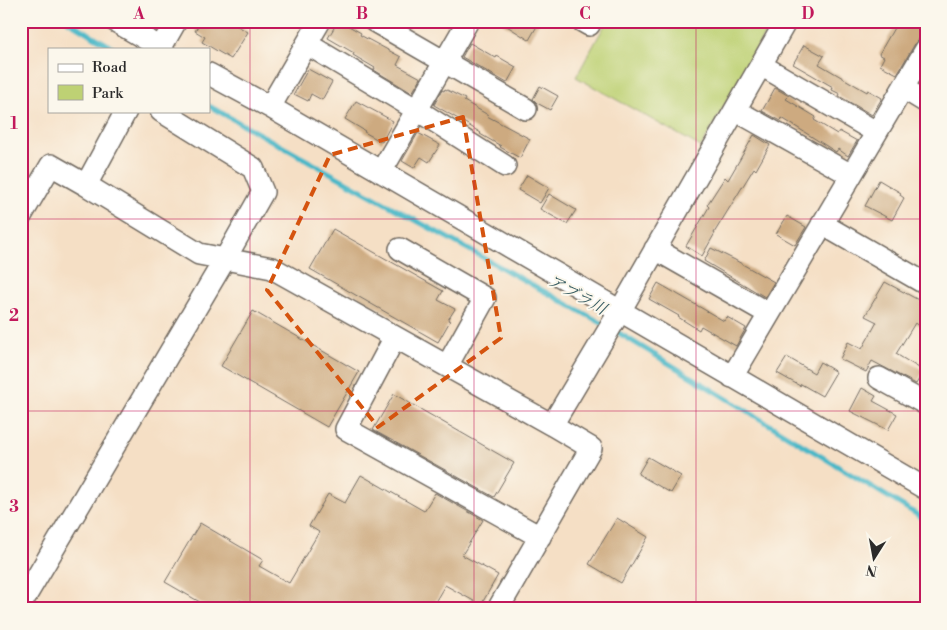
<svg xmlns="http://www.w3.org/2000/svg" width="947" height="630" viewBox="0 0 947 630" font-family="'Libre Bodoni','Noto Serif JP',serif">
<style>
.green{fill:#bed174;stroke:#747e50}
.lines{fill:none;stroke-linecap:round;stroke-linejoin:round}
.stream{stroke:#4cb8c7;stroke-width:5}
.building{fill:#cdaa80}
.minor-casing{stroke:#726a61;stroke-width:24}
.minor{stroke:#fff;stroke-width:21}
.marked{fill:none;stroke:#d5540f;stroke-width:4;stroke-dasharray:10 6;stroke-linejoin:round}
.grid{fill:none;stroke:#c2185b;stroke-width:1;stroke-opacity:0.55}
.labels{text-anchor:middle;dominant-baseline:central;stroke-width:4;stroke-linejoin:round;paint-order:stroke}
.water-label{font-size:16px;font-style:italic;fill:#375c62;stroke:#fbf7ec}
.neatline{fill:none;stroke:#c2185b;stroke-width:2}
.grid-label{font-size:16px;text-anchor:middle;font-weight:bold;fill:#c2185b}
</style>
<rect width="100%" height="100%" fill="#fbf7ec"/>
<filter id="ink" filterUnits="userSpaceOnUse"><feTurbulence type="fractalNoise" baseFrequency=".02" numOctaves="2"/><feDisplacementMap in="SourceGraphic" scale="10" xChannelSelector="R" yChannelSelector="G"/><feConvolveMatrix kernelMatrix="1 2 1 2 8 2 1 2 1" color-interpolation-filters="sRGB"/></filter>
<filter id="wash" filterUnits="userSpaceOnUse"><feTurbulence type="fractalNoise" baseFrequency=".0096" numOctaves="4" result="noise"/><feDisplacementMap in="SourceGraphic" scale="20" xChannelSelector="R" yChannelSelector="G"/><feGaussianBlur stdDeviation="1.12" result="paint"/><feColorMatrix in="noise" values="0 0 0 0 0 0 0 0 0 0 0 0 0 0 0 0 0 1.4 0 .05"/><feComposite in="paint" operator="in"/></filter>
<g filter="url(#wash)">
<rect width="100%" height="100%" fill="#f5dfc5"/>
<path class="green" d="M607,21H772L701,147L576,77Z"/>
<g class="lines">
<path class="stream" d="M68,21L115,49
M209,106L607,326
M614,330L926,520"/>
</g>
<g id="blocks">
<path class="building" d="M201,21H229L248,32L231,59L202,42L205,37L195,31Z
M338,21H340L361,33L360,35L401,57L397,65L421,78L412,93L374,70L375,68L353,55L354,53L328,38Z
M499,21H540L529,40Z
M898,21H926V37L920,38L916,42L897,74L880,65L884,57L879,54Z
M470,43L496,58L497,56L516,67L507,83L462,57Z
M804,45L824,56L819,64L867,92L868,90L882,98L872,115L839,96L840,94L832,90L833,87L793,64Z
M308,69L332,82L322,100L311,94L308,101L294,94Z
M540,86L558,96L550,110L537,103L533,99Z
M775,88L789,96L786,99L816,117L814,120L837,134L839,131L857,141L848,156L838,149L836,152L782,118L781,121L762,111Z
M445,89L465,99L464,101L488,115L487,116L530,139L520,158L500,147L501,146L480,134L481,133L460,120L434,105L442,90L444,91Z
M356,101L393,121L382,142L364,132L365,131L345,119Z
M418,133L440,145L429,162L421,157L414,168L402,161Z
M754,135L770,145L756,170L754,168L714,233H715L702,256L686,246L709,207L707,205L725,177L728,180Z
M527,175L549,188L540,203L518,190Z
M879,180L901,193L900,195L904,198L892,220L865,206Z
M549,194L576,210L567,224L540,209Z
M787,216L806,227L795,245L776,234Z
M333,229L443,291L438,300L455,309L448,320L450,321L438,342L310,269Z
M711,248L735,260L774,282L765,297L704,261Z
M885,282L926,304V329L915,323L896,354L924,371L916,384L872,361L866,372L840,359L848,342L862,349L877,322L865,316Z
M658,283L724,321L727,317L746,328L736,346L701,326L699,330L678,317L679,316L649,299Z
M253,311L359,372L327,427L221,366Z
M787,357L814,373L820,362L836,372L822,396L801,384L800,386L777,373Z
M862,388L876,396L873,401L897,414L888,430L850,411Z
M394,394L514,463L494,497L373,430Z
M648,457L681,476L671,493L638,474Z
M361,475L424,511L435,493L483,520L462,555L498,575L481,605L445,585L431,609H256L240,600L235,609H212L165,582L200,523L263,560L259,566L289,583L319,532L309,526L328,494L345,503Z
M617,518L648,537L621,583L589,564Z"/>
</g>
</g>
<g filter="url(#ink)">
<use href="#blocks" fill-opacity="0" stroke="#726a61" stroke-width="1"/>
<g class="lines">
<g class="minor-casing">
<path id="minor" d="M115,21L163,49
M374,21L526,109
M582,21L589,25
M307,44L417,110L505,166
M160,49L176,21
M761,65L876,132
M209,74L270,107L926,489
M903,88L926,102
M270,107L320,21
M735,110L851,175
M381,172L468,21
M86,185L199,254L272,268L552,425
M21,216L51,165L86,185L126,111
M822,224L926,284
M400,249L485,298L447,366
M655,249L769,314
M395,337L346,429L540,537
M732,377L926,49
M879,378L926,404
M21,604L225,259L263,192L253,168L161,111
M498,609L591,448L552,425L620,311L786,21"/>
</g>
<use href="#minor" class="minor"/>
</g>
</g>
<path class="marked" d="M463,117L501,338L378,427L267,290L330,155Z"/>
<path class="grid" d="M250,21V609M474,21V609M696,21V609M21,219H926M21,411H926"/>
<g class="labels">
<g class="water-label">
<text transform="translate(577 295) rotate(29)">アブラ川</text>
</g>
</g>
<rect width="947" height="630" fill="none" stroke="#fbf7ec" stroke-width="55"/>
<rect x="48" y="48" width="162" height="65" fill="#fbf7ec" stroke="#a8a59f"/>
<rect x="58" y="64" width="25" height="8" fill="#ffffff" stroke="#a8a59f"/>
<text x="92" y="72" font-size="15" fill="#2b2b2b">Road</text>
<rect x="58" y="85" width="25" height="15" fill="#bed174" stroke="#a8a59f"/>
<text x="92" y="98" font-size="15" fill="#2b2b2b">Park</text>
<g transform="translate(874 558) rotate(191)" stroke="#fbf7ec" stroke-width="4" paint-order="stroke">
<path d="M0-4L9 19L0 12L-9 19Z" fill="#2b2b2b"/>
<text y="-8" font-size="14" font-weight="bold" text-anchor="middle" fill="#2b2b2b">N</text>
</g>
<rect x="28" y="28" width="892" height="574" class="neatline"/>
<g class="grid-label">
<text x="139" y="19">A</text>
<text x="362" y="19">B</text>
<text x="585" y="19">C</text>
<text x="808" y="19">D</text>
<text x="14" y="129">1</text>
<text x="14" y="321">2</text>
<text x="14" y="512">3</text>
</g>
</svg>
